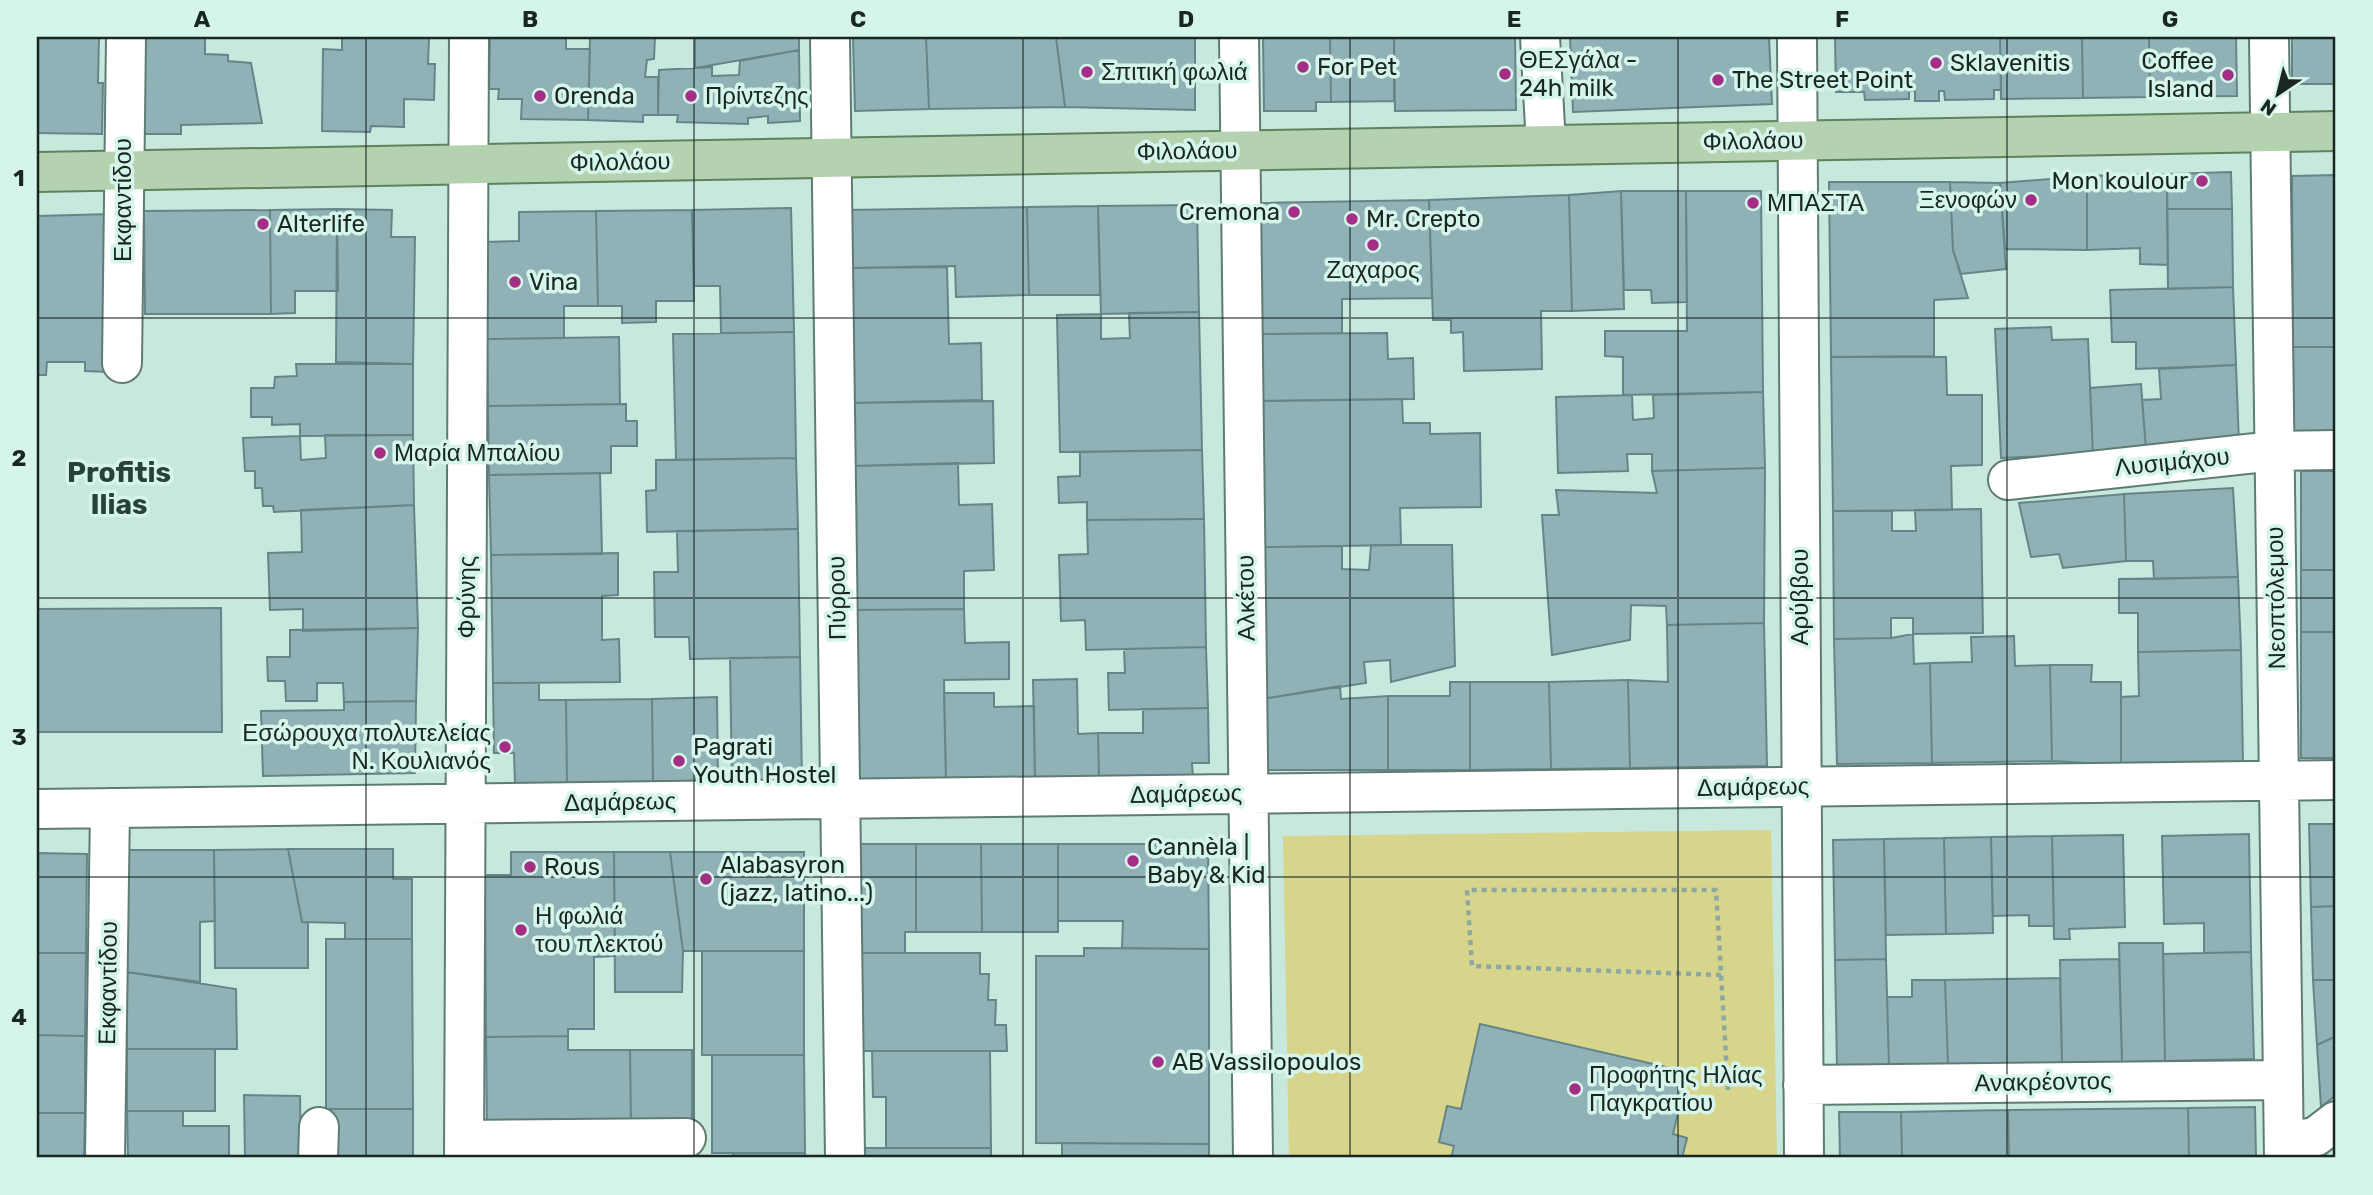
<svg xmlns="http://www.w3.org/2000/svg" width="2373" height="1195" viewBox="0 0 2373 1195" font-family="Rubik,sans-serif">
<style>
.green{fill:#d6d58b}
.building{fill:#90b1b5;stroke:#668589;stroke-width:2}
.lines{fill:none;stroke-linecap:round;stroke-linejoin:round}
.minor-casing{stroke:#5f7c73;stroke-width:42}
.major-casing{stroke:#5e825c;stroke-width:42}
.path{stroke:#8ea79f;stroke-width:4.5;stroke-dasharray:5 5;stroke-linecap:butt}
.minor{stroke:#fff;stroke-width:38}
.major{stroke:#b5d2b0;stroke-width:38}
.grid{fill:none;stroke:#1a2622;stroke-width:2;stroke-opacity:0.55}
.poi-dot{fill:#a42e86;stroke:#d5f5ea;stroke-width:2.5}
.labels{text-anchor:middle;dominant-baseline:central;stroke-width:7;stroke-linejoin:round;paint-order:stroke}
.poi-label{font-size:24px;fill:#1a2622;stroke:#d5f5ea;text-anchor:start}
.street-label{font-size:24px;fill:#1a2622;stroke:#d5f5ea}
.quarter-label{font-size:28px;font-weight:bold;fill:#27423a;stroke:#d5f5ea}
.neatline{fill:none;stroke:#1a2622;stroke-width:2.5}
.grid-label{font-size:23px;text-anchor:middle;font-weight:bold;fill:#1a2622}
</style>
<rect width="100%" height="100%" fill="#c8e7dd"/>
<path class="green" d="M1771,830L1777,1158H1289L1283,836Z"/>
<path class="building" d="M37,37H99L98,83H103L102,134L37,133Z
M146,37H205V54L228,55V61L251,63L262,123L181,125V134H141Z
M342,37H429L428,64H435L434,100L404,99V127L371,126L370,132L322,131L323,49L342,50Z
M490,37H566V49H590L588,120L521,119L522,99H498L499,89H489Z
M590,37H655L654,59L647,60L645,77H658V115H643V122L588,120Z
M695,37H799V50L695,68Z
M926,37H1056L1065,107L929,109Z
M926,37L929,109L855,111L853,38Z
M1056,37H1195V110L1065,107Z
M1263,37H1330L1331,102H1316V111H1264Z
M1330,37H1394V101L1331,102Z
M1394,37H1515L1516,110L1395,111Z
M1570,37H1769L1772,104L1573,112Z
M1835,37H2000L2001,90H1994V99L1945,100L1944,91H1939V101H1915V91H1909V99L1865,100L1864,92H1836Z
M2000,37H2082L2083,98L2001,99Z
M2082,37H2149L2150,97L2083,98Z
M2149,37H2236L2237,96L2150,97Z
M2292,37H2336V84H2292Z
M799,50L800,121L768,123V116L748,118V124L677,122L678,115H658L659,70L712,67V76L739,75L740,61Z
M2231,172L2232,209H2167V174Z
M2167,174L2168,265L2140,264V248L2087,250V176Z
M2336,175V347H2293L2292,176Z
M2087,176V250L2005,249L2000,183Z
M1829,182H1950L1953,250L1968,298L1934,300V356L1831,357Z
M1950,182L2000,183L2006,269L1961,274L1953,250Z
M1621,191H1686L1687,302L1652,303L1651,290H1624Z
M1621,191L1624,309L1572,311L1569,195Z
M1686,191H1761L1763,392L1623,395V357L1605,356V331H1687Z
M1569,195L1572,311H1541L1542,369L1464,371L1463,332L1451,333V320H1433L1429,200Z
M1429,200L1432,298L1342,299V333L1260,334L1258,203Z
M1197,205L1199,312L1101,314L1098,206Z
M1098,206L1100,295H1029L1027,207Z
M1027,207L1029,295L956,297L955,266L848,268L847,210Z
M791,208L794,332L721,333L720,286H694L692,210Z
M337,209L338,291H295V313L271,314L270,210Z
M337,209L392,210L391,237H415L413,364L336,362Z
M2167,209H2232L2233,287L2168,289Z
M270,210L271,314H145L144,211Z
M692,210L694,301H656V322L622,323V306H598L596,211Z
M596,211L598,306H564V338L487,339L484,242L519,241V212Z
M111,214L109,372L85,371V362H47L46,375H37V216Z
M947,267L949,344L981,343L982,400L850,403L848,268Z
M2233,287L2236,365L2136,369V342H2112L2110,290Z
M1199,312L1202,450L1060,452L1057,315L1101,314V339L1130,338L1129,313Z
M2051,327L2052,340L2088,339L2093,454L2001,458L1995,329Z
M794,332L796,458L676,460L673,334Z
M1387,333L1388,359L1413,358L1414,399L1261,401L1260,334Z
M619,337L620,404L488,406L487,339Z
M2293,347H2336V432H2294Z
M1831,357H1946L1947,395H1982V465L1951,466L1952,510L1833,511Z
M296,364H413V435L300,436V424L272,425V417H251V388H274L275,377L297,376Z
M2236,365L2239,444L2146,449L2142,400L2161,399L2159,369Z
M2141,384L2146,449L2093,454L2090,388Z
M1763,392L1765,468L1652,471V454H1627L1628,471L1558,473L1556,397L1632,395L1633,420L1654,418L1653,395Z
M1402,399L1403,423H1430V434L1480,433L1481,507L1400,508L1401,545L1264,547L1261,401Z
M993,401L994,463L852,466L850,403Z
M626,404V421H637V446H611V473L489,475L488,406Z
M325,435H413L414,505L274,512L273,506H263L262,488H255V471H245L243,438L300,436L301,460L326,458Z
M1202,450L1204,519L1087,520V502L1059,503L1058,477L1080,476V452Z
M796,458L798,529L647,532L646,491L656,490V460Z
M958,463L959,505L992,504L994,570L964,571V609L855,610L852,466Z
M1765,468L1764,623L1667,625L1666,606L1631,605L1630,640L1552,655L1542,515H1559L1556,490L1657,493L1652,471Z
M2301,471H2336V570H2301Z
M600,473L602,554L491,555L489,475Z
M2233,488L2238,577L2154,579L2153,561H2126L2124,494Z
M2124,494L2126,561L2063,568L2059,554L2031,557L2019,503Z
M414,505L418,628L303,631V609L270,610L268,553L302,552L301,510Z
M1981,509L1983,633L1913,634V618H1891V638L1834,639L1833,511H1892V531H1916L1915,510Z
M1204,519L1206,647L1086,650L1085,620L1061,621L1059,555L1088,554L1087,520Z
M798,529L800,657L690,659L689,637H655L654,572H678L677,531Z
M1371,545H1452L1455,666L1391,682L1390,660L1364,662L1366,683L1262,699L1264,547L1342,546V569L1369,570Z
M618,553V595L602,596V640L619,639L620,682L493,683L491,555Z
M2301,570H2336V632H2301Z
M2238,577L2241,650L2138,652V613H2119V579Z
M221,608L222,732H37V609Z
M964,609L965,643L1009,642V679L944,680L946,782L858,783L855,610Z
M1764,623L1767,766L1630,768L1628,680L1668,682L1667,625Z
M418,628L416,701L344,702L343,683H317V701H286L285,681H268L267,657H290V630Z
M2301,632H2336V758H2301Z
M1913,634L1914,664L1930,663L1932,763L1837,764L1834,639L1891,638Z
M2014,636L2015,666L2050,665L2052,761L1932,763L1930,663L1972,662L1971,637Z
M1206,647L1208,708L1109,710L1108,673H1125L1124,649Z
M2241,650L2243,765H2121V697L2139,696L2138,652Z
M800,657L802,782L732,783L730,658Z
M2050,665H2092L2091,682H2121V765L2052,761Z
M1077,679L1078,734L1098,733L1099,779L1035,780L1033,680Z
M1628,680L1630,768L1551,769L1549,682Z
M1450,682H1470V770H1388V696H1450Z
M1470,682H1549L1551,769L1470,770Z
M493,683H539V700H566L567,783L515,784L514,753H494Z
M1340,686L1341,699L1388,696V770H1266L1262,699Z
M944,693H994V707L1034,706L1035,780L946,782Z
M717,697L718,780L653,782L652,699Z
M652,699L653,782L567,783L566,700Z
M416,701L415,773L263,776L261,711L344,710V702Z
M1208,708L1209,763H1192L1193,777L1099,779L1098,733H1143V709Z
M2309,824H2336V906L2311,907Z
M2249,834L2251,952L2204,953V923L2164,924L2162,836Z
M2123,835L2125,927L2069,929L2070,939H2054L2052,836Z
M2052,836L2054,926H2029V915L1993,916L1991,837Z
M1991,837L1993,933L1946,934L1944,838Z
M1944,838L1946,934L1886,935L1884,839Z
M1884,839L1886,959L1835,960L1833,840Z
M859,844H916V932H905V953H860Z
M916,844H981L982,932H916Z
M981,844H1058V932H982Z
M1058,844H1208L1209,949L1122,948L1123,921H1058Z
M288,849L302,922L308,923V968H215L214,850Z
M288,849H393V879H412V939H345V923L302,922Z
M126,850H214L215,921L200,922V982L127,972Z
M511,852H614L615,956L594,957V1029H568V1036L486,1037L485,875H511Z
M614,852H670L683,951L682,992H615Z
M670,852H804V951H683Z
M37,853L87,854L86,953H37Z
M2336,906V980H2313L2311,907Z
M326,939H412L413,1109H326Z
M2119,943H2163L2165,1061L2122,1062Z
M1084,948L1209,949V1144L1036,1143V956H1084Z
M702,951H804V1055H702Z
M2251,952L2254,1059L2165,1061L2163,954Z
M37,953H86L85,1036L37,1035Z
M860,953H980V974H989L988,1000H996L995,1025H1006L1007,1051H860Z
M1886,959L1889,1066L1837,1067L1835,960Z
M2119,959L2122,1062L2062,1063L2060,960Z
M127,972L236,989L237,1049H127Z
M2060,978L2062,1063L1948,1065L1945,980Z
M1912,980H1945L1948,1065L1889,1066L1887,997H1912Z
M2313,980H2336V1036L2317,1045Z
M1480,1024L1688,1072L1673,1134L1687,1138L1682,1158H1451L1454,1146L1439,1142L1447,1106L1461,1109Z
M37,1035L85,1036V1113H37Z
M568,1036V1050H630L631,1124H487L486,1037Z
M2336,1036V1095L2321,1107L2317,1045Z
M127,1049H215V1111H127Z
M630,1050H692V1124H631Z
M872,1051H990L991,1148H886V1097H873Z
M712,1055H804L805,1153H712Z
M244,1095L300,1096L301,1158H245Z
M2255,1107L2256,1158H2189L2188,1108Z
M2188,1108L2189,1158H2009L2008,1110Z
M326,1109H413V1158H327Z
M2008,1110L2009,1158H1902L1901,1112Z
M127,1111H183V1126H229V1158H128Z
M1839,1112H1901L1902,1158H1840Z
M37,1113H85L84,1158H37Z
M1062,1143L1209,1144V1158H1062Z
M859,1148H991V1158H859Z
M733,1153H805V1158H733Z"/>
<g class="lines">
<g class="minor-casing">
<path id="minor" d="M830,37L845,1158
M1239,37L1253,1158
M1540,37L1546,145
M1797,37L1804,1158
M2269,37L2284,1158
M122,363L126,37
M2008,480L2274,451L2336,450
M37,809L2336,780
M1803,1085L2283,1080
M464,1140L686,1138
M2284,1142L2315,1137L2336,1121
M105,1158L110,808
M318,1158L319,1127
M464,1158L469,37"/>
</g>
<g class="major-casing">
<path id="major" d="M37,172L2336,131"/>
</g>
<path class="path" d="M1721,975L1472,966L1467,890H1716L1728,1090"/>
<use href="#minor" class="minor"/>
<use href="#major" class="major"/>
</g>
<path class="grid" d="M366,37V1158M694,37V1158M1023,37V1158M1350,37V1158M1678,37V1158M2007,37V1158M37,318H2336M37,598H2336M37,877H2336"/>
<g class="poi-dot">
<circle cx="1936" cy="63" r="7"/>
<circle cx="1303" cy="67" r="7"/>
<circle cx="1087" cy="72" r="7"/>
<circle cx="1505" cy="74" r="7"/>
<circle cx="2228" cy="75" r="7"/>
<circle cx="1718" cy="80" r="7"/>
<circle cx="540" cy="96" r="7"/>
<circle cx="691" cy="96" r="7"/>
<circle cx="2202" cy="181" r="7"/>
<circle cx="2031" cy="200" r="7"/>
<circle cx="1753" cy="203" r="7"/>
<circle cx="1294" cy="212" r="7"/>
<circle cx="1352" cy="219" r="7"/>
<circle cx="263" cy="224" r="7"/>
<circle cx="1373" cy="245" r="7"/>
<circle cx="515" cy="282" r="7"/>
<circle cx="380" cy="453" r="7"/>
<circle cx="505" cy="747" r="7"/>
<circle cx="679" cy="761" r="7"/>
<circle cx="1133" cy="861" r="7"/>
<circle cx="530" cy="867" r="7"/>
<circle cx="706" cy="879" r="7"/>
<circle cx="521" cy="930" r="7"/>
<circle cx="1158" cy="1062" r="7"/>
<circle cx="1575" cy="1089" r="7"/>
</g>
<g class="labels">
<g class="poi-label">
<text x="1519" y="60">ΘΕΣγάλα -<tspan x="1519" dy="28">24h milk</tspan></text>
<text x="2214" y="61" text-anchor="end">Coffee<tspan x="2214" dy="28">Island</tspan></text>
<text x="1950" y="63">Sklavenitis</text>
<text x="1317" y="67">For Pet</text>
<text x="1101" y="72">Σπιτική φωλιά</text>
<text x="1732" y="80">The Street Point</text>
<text x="554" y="96">Orenda</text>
<text x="705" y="96">Πρίντεζης</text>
<text x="2188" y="181" text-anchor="end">Mon koulour</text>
<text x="2017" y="200" text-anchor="end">Ξενοφών</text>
<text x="1767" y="203">ΜΠΑΣΤΑ</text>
<text x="1280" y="212" text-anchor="end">Cremona</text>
<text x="1366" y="219">Mr. Crepto</text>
<text x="277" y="224">Alterlife</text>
<text x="1373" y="270" text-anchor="middle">Ζαχαρος</text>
<text x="529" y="282">Vina</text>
<text x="394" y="453">Μαρία Μπαλίου</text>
<text x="491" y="733" text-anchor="end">Εσώρουχα πολυτελείας<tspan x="491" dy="28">Ν. Κουλιανός</tspan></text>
<text x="693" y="747">Pagrati<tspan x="693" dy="28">Youth Hostel</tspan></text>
<text x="1147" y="847">Cannèla |<tspan x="1147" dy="28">Baby &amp; Kid</tspan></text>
<text x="720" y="865">Alabasyron<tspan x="720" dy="28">(jazz, latino...)</tspan></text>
<text x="544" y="867">Rous</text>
<text x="535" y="916">Η φωλιά<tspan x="535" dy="28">του πλεκτού</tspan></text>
<text x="1172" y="1062">AB Vassilopoulos</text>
<text x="1589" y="1075">Προφήτης Ηλίας<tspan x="1589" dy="28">Παγκρατίου</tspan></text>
</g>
<g class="street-label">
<text transform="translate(1753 141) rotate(-1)">Φιλολάου</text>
<text transform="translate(1187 151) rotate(-1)">Φιλολάου</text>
<text transform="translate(620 162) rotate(-1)">Φιλολάου</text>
<text transform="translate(123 200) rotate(-90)">Εκφαντίδου</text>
<text transform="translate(2172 462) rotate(-6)">Λυσιμάχου</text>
<text transform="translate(467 597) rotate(-90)">Φρύνης</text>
<text transform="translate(1800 597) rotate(-90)">Αρύββου</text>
<text transform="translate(837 598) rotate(-91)">Πύρρου</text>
<text transform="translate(1246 598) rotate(-91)">Αλκέτου</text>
<text transform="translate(2276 598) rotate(-91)">Νεοπτόλεμου</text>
<text transform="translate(1753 787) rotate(-1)">Δαμάρεως</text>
<text transform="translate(1186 794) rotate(-1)">Δαμάρεως</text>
<text transform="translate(620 802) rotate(-1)">Δαμάρεως</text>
<text transform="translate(108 983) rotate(-89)">Εκφαντίδου</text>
<text transform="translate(2043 1082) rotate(-1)">Ανακρέοντος</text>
</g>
<g class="quarter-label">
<text x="119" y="472">Profitis<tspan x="119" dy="32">Ilias</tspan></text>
</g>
</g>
<rect width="2373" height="1195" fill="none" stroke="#d5f5ea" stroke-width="77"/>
<g transform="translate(2278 94) rotate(215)" stroke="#d5f5ea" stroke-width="5" paint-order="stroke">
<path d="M0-5L12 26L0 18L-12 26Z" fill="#1a2622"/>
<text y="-10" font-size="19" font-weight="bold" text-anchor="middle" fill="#1a2622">N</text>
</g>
<rect x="38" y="38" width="2296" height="1118" class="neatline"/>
<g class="grid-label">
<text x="202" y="27">A</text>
<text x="530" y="27">B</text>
<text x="858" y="27">C</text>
<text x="1186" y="27">D</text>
<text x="1514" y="27">E</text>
<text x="1842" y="27">F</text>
<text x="2170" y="27">G</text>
<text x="19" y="186">1</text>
<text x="19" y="466">2</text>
<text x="19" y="745">3</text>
<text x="19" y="1025">4</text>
</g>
</svg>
